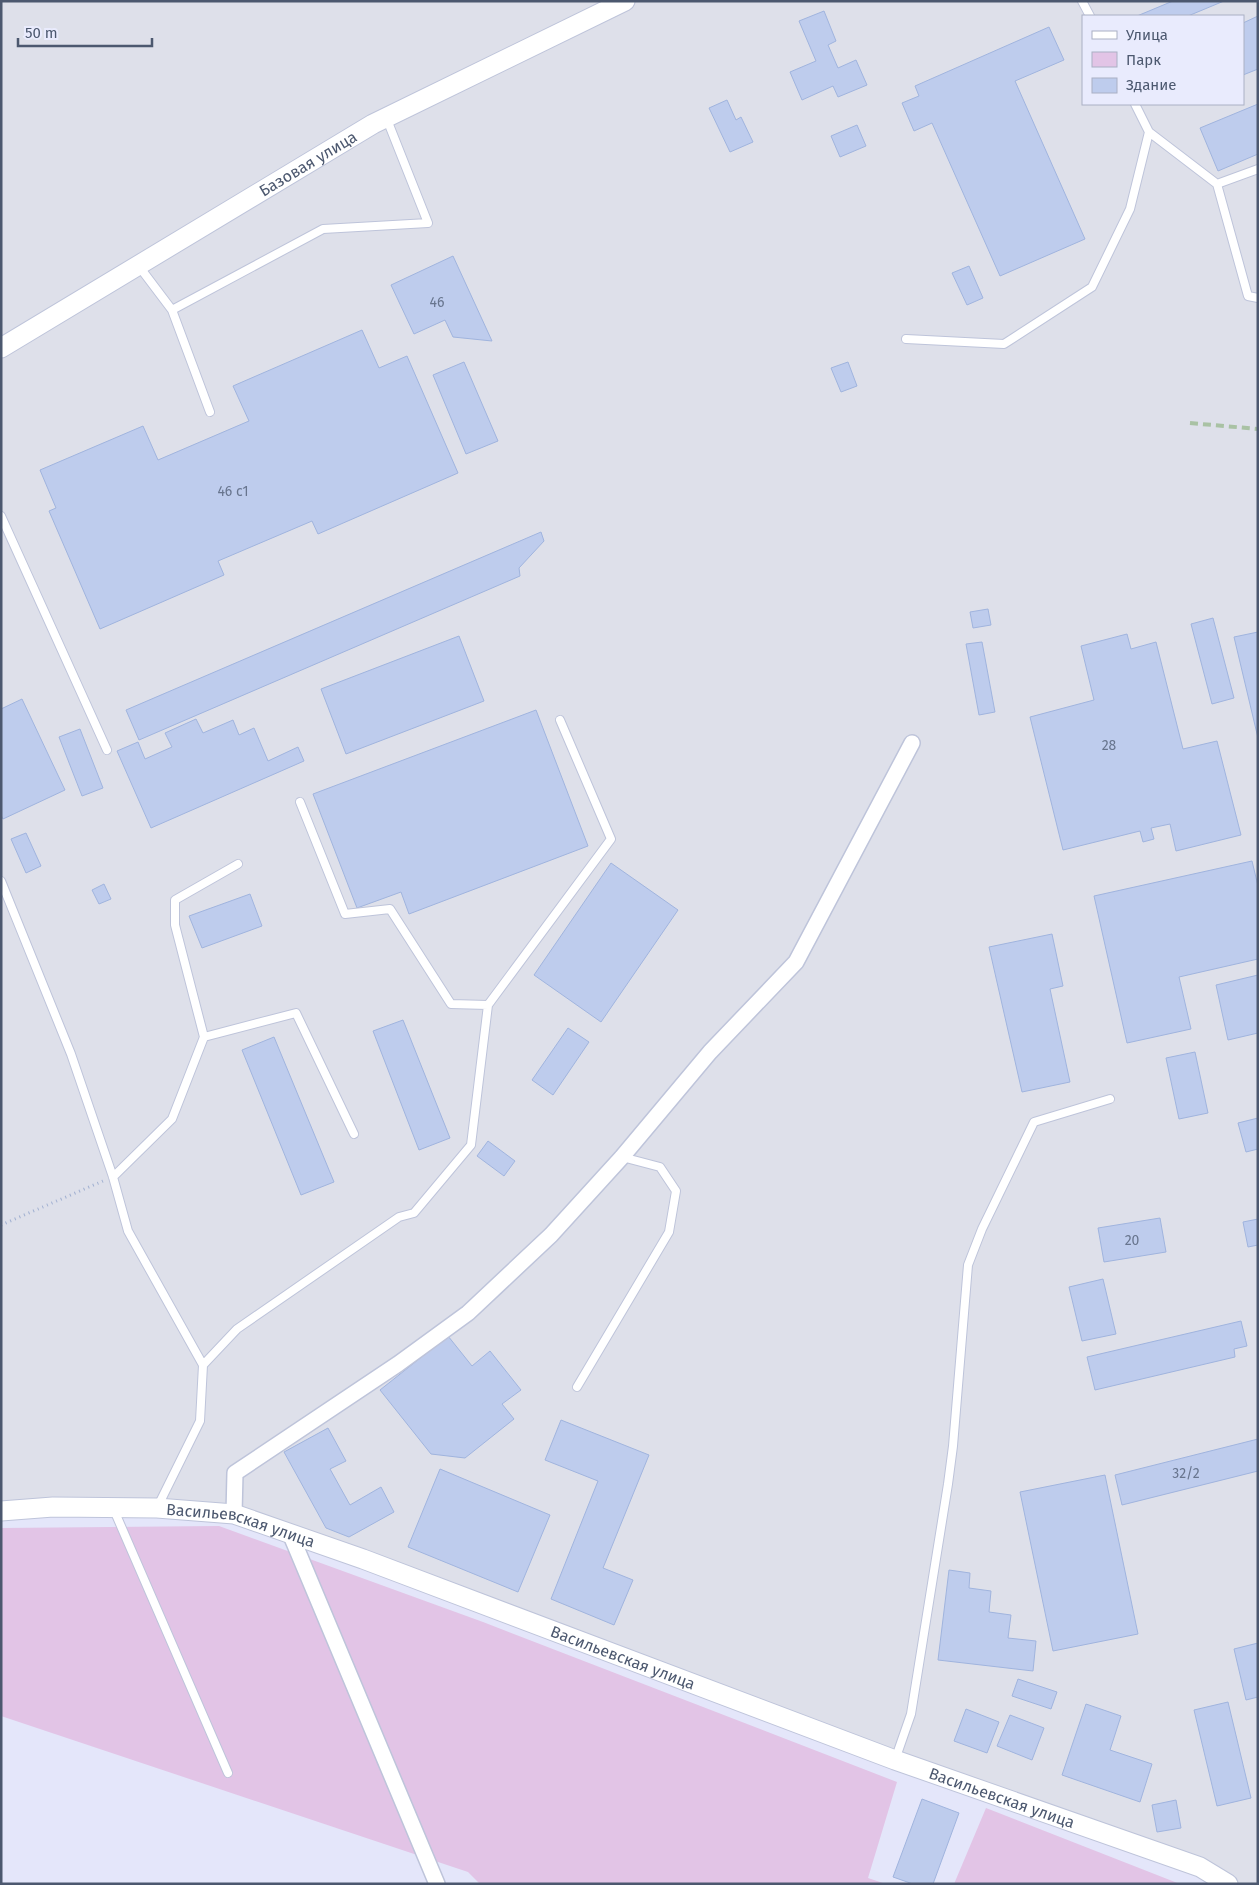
<svg xmlns="http://www.w3.org/2000/svg" width="1259" height="1885" viewBox="0 0 1259 1885" font-family="'Fira Sans',sans-serif">
<style>
.industrial{fill:#dee0ea;fill-rule:evenodd}
.green{fill:#e2c4e6}
.building{fill:#becced;stroke:#a0b4de}
.lines{fill:none;stroke-linecap:round;stroke-linejoin:round}
.service-casing{stroke:#bec4da;stroke-width:10}
.minor-casing{stroke:#bec4da;stroke-width:18}
.tertiary-casing{stroke:#bec4da;stroke-width:21}
.path{stroke:#a1b0d1;stroke-width:3;stroke-dasharray:1 4;stroke-linecap:butt}
.service{stroke:#fff;stroke-width:8}
.minor{stroke:#fff;stroke-width:15}
.tertiary{stroke:#fff;stroke-width:19}
.rail{stroke:#a9c2a4;stroke-width:4;stroke-dasharray:8 5;stroke-linecap:butt}
.labels{text-anchor:middle;dominant-baseline:central;stroke-width:4.5;stroke-linejoin:round;paint-order:stroke}
.number-label{font-size:14px;fill:#68758e}
.street-label{font-size:16px;fill:#4c586f;stroke:#e9ebfd}
</style>
<rect width="100%" height="100%" fill="#e4e6fa"/>
<path class="industrial" d="M1,1H1258V1884H1228L234,1514L1,1515ZM1083,16H1243V104H1083Z"/>
<path class="green" d="M219,1526L483,1622L897,1782L868,1878L886,1884H480L468,1872L1,1716V1528Z
M986,1808L1180,1884H954Z"/>
<path class="building" d="M1173,1H1224L1188,16H1137Z
M824,11L836,41L828,45L838,68L856,60L867,85L838,97L833,86L802,100L790,72L816,61L799,21Z
M1258,16V69L1243,75V23Z
M1049,27L1064,60L1015,81L1085,239L1000,276L932,123L914,131L902,103L919,96L915,86Z
M727,100L736,120L741,117L753,142L730,152L709,108Z
M1258,104V154L1218,171L1200,128Z
M857,125L866,146L840,157L831,136Z
M453,256L492,341L453,337L445,320L414,334L391,285Z
M969,266L983,298L967,305L952,273Z
M362,330L379,368L407,356L458,473L318,534L312,521L218,561L224,575L100,629L49,511L56,508L40,470L143,426L158,460L249,421L233,386Z
M464,362L498,441L466,454L433,375Z
M848,362L857,386L841,392L831,368Z
M541,532L544,541L519,568L520,576L139,740L126,710Z
M988,609L991,625L973,628L970,612Z
M1213,618L1234,698L1212,704L1191,624Z
M1258,632V738L1234,637Z
M1127,634L1131,649L1156,642L1183,749L1217,741L1241,835L1176,851L1170,824L1151,828L1154,839L1143,842L1140,831L1063,850L1030,717L1094,700L1081,646Z
M459,636L484,701L346,754L321,689Z
M982,642L995,712L979,715L966,644Z
M22,699L65,790L3,819L1,815V709Z
M536,710L588,846L409,914L401,892L357,908L313,794Z
M196,719L203,733L233,720L239,735L254,728L268,761L298,747L304,761L151,828L117,751L138,742L145,759L172,747L165,733Z
M80,729L103,788L82,796L59,737Z
M26,833L41,866L26,873L11,839Z
M1252,861L1258,886V959L1179,977L1191,1029L1127,1043L1094,896Z
M611,863L678,910L601,1022L534,975Z
M104,884L111,899L99,904L92,890Z
M250,894L262,926L202,948L189,916Z
M1052,934L1063,986L1050,989L1070,1082L1022,1092L989,947Z
M1258,975V1033L1228,1040L1216,985Z
M403,1020L450,1138L419,1150L373,1031Z
M568,1028L589,1042L553,1095L532,1080Z
M274,1037L334,1182L301,1195L242,1050Z
M1195,1052L1208,1113L1179,1119L1166,1058Z
M1258,1118V1149L1246,1152L1238,1123Z
M488,1141L515,1161L504,1176L477,1156Z
M1160,1218L1166,1252L1104,1262L1098,1228Z
M1258,1219V1245L1248,1247L1243,1222Z
M1103,1279L1116,1334L1082,1341L1069,1287Z
M1241,1321L1247,1346L1234,1349L1235,1357L1095,1390L1087,1357Z
M448,1336L472,1366L490,1351L521,1390L502,1404L514,1419L465,1458L431,1454L380,1390Z
M561,1420L649,1455L603,1568L633,1580L614,1625L551,1599L598,1481L545,1460Z
M328,1428L346,1461L330,1469L350,1505L381,1487L394,1512L349,1537L326,1528L284,1452Z
M1258,1439V1471L1122,1505L1115,1475Z
M440,1469L550,1515L518,1592L408,1547Z
M1105,1475L1138,1634L1053,1651L1020,1492Z
M949,1570L970,1573L969,1588L991,1591L989,1612L1011,1615L1008,1638L1036,1641L1033,1671L938,1660Z
M1258,1643V1697L1246,1700L1234,1649Z
M1018,1679L1057,1692L1051,1709L1012,1696Z
M1228,1702L1251,1798L1217,1806L1194,1710Z
M1086,1704L1121,1716L1110,1750L1152,1764L1140,1802L1062,1775Z
M966,1709L999,1722L987,1753L954,1741Z
M1010,1715L1044,1728L1032,1760L997,1746Z
M922,1799L959,1813L933,1884H913L893,1877Z
M1176,1800L1181,1828L1157,1832L1152,1805Z"/>
<g class="lines">
<g class="service-casing">
<path id="service" d="M1082,1L1090,16
M1149,132L1217,184L1248,296L1258,298
M1217,184L1258,169
M138,265L172,310
M906,339L1004,344L1092,287L1130,209L1149,132L1135,104
M210,412L172,310L323,229L428,223L386,117
M1,516L107,750
M300,802L345,914L390,909L451,1004L488,1005
M1,881L71,1054L113,1177L128,1231L203,1365
M204,1037L175,925V900L238,864
M113,1177L172,1119L204,1037L296,1013L354,1134
M577,1387L669,1232L676,1191L660,1167L622,1157
M157,1508L200,1421L203,1365L237,1329L399,1217L414,1213L471,1145L488,1005L611,839L560,720
M114,1510L228,1773
M895,1760L911,1714L948,1484L953,1446L968,1265L982,1229L1034,1122L1110,1099"/>
</g>
<g class="minor-casing">
<path id="minor" d="M234,1514L235,1473L398,1364L468,1313L551,1235L622,1157L710,1052L796,962L912,743
M290,1533L437,1884"/>
</g>
<g class="tertiary-casing">
<g id="tertiary">
<path id="s1" d="M1,348L373,124L625,1"/>
<path id="s2" d="M1,1511L53,1507L157,1508L234,1514L363,1559L895,1760L1200,1867L1228,1884"/>
</g>
</g>
<path class="path" d="M1,1225L103,1181"/>
<use href="#service" class="service"/>
<use href="#minor" class="minor"/>
<use href="#tertiary" class="tertiary"/>
<path class="rail" d="M1190,423L1258,429"/>
</g>
<g class="labels">
<g class="number-label">
<text x="437" y="302">46</text>
<text x="233" y="491">46 с1</text>
<text x="1109" y="745">28</text>
<text x="1132" y="1240">20</text>
<text x="1186" y="1473">32/2</text>
</g>
<g class="street-label">
<text stroke="none"><textPath href="#s1" startOffset="358">Базовая улица</textPath></text>
<text stroke="none"><textPath href="#s2" startOffset="242">Васильевская улица</textPath></text>
<text stroke="none"><textPath href="#s2" startOffset="648">Васильевская улица</textPath></text>
<text stroke="none"><textPath href="#s2" startOffset="1052">Васильевская улица</textPath></text>
</g>
</g>
<rect width="1259" height="1885" fill="none" stroke="#4c586f" stroke-width="5"/>
<rect x="1082" y="15" width="162" height="90" fill="#e9ebfd" stroke="#aab0c4"/>
<rect x="1092" y="31" width="25" height="8" fill="#ffffff" stroke="#aab0c4"/>
<text x="1126" y="40" font-size="15" fill="#4c586f">Улица</text>
<rect x="1092" y="52" width="25" height="15" fill="#e2c4e6" stroke="#aab0c4"/>
<text x="1126" y="65" font-size="15" fill="#4c586f">Парк</text>
<rect x="1092" y="78" width="25" height="15" fill="#becced" stroke="#aab0c4"/>
<text x="1126" y="90" font-size="15" fill="#4c586f">Здание</text>
<path d="M18 38v8h134v-8" fill="none" stroke="#4c586f" stroke-width="2.5"/>
<text x="25" y="38" font-size="15" fill="#4c586f" stroke="#e9ebfd" stroke-width="4" paint-order="stroke">50 m</text>
</svg>
